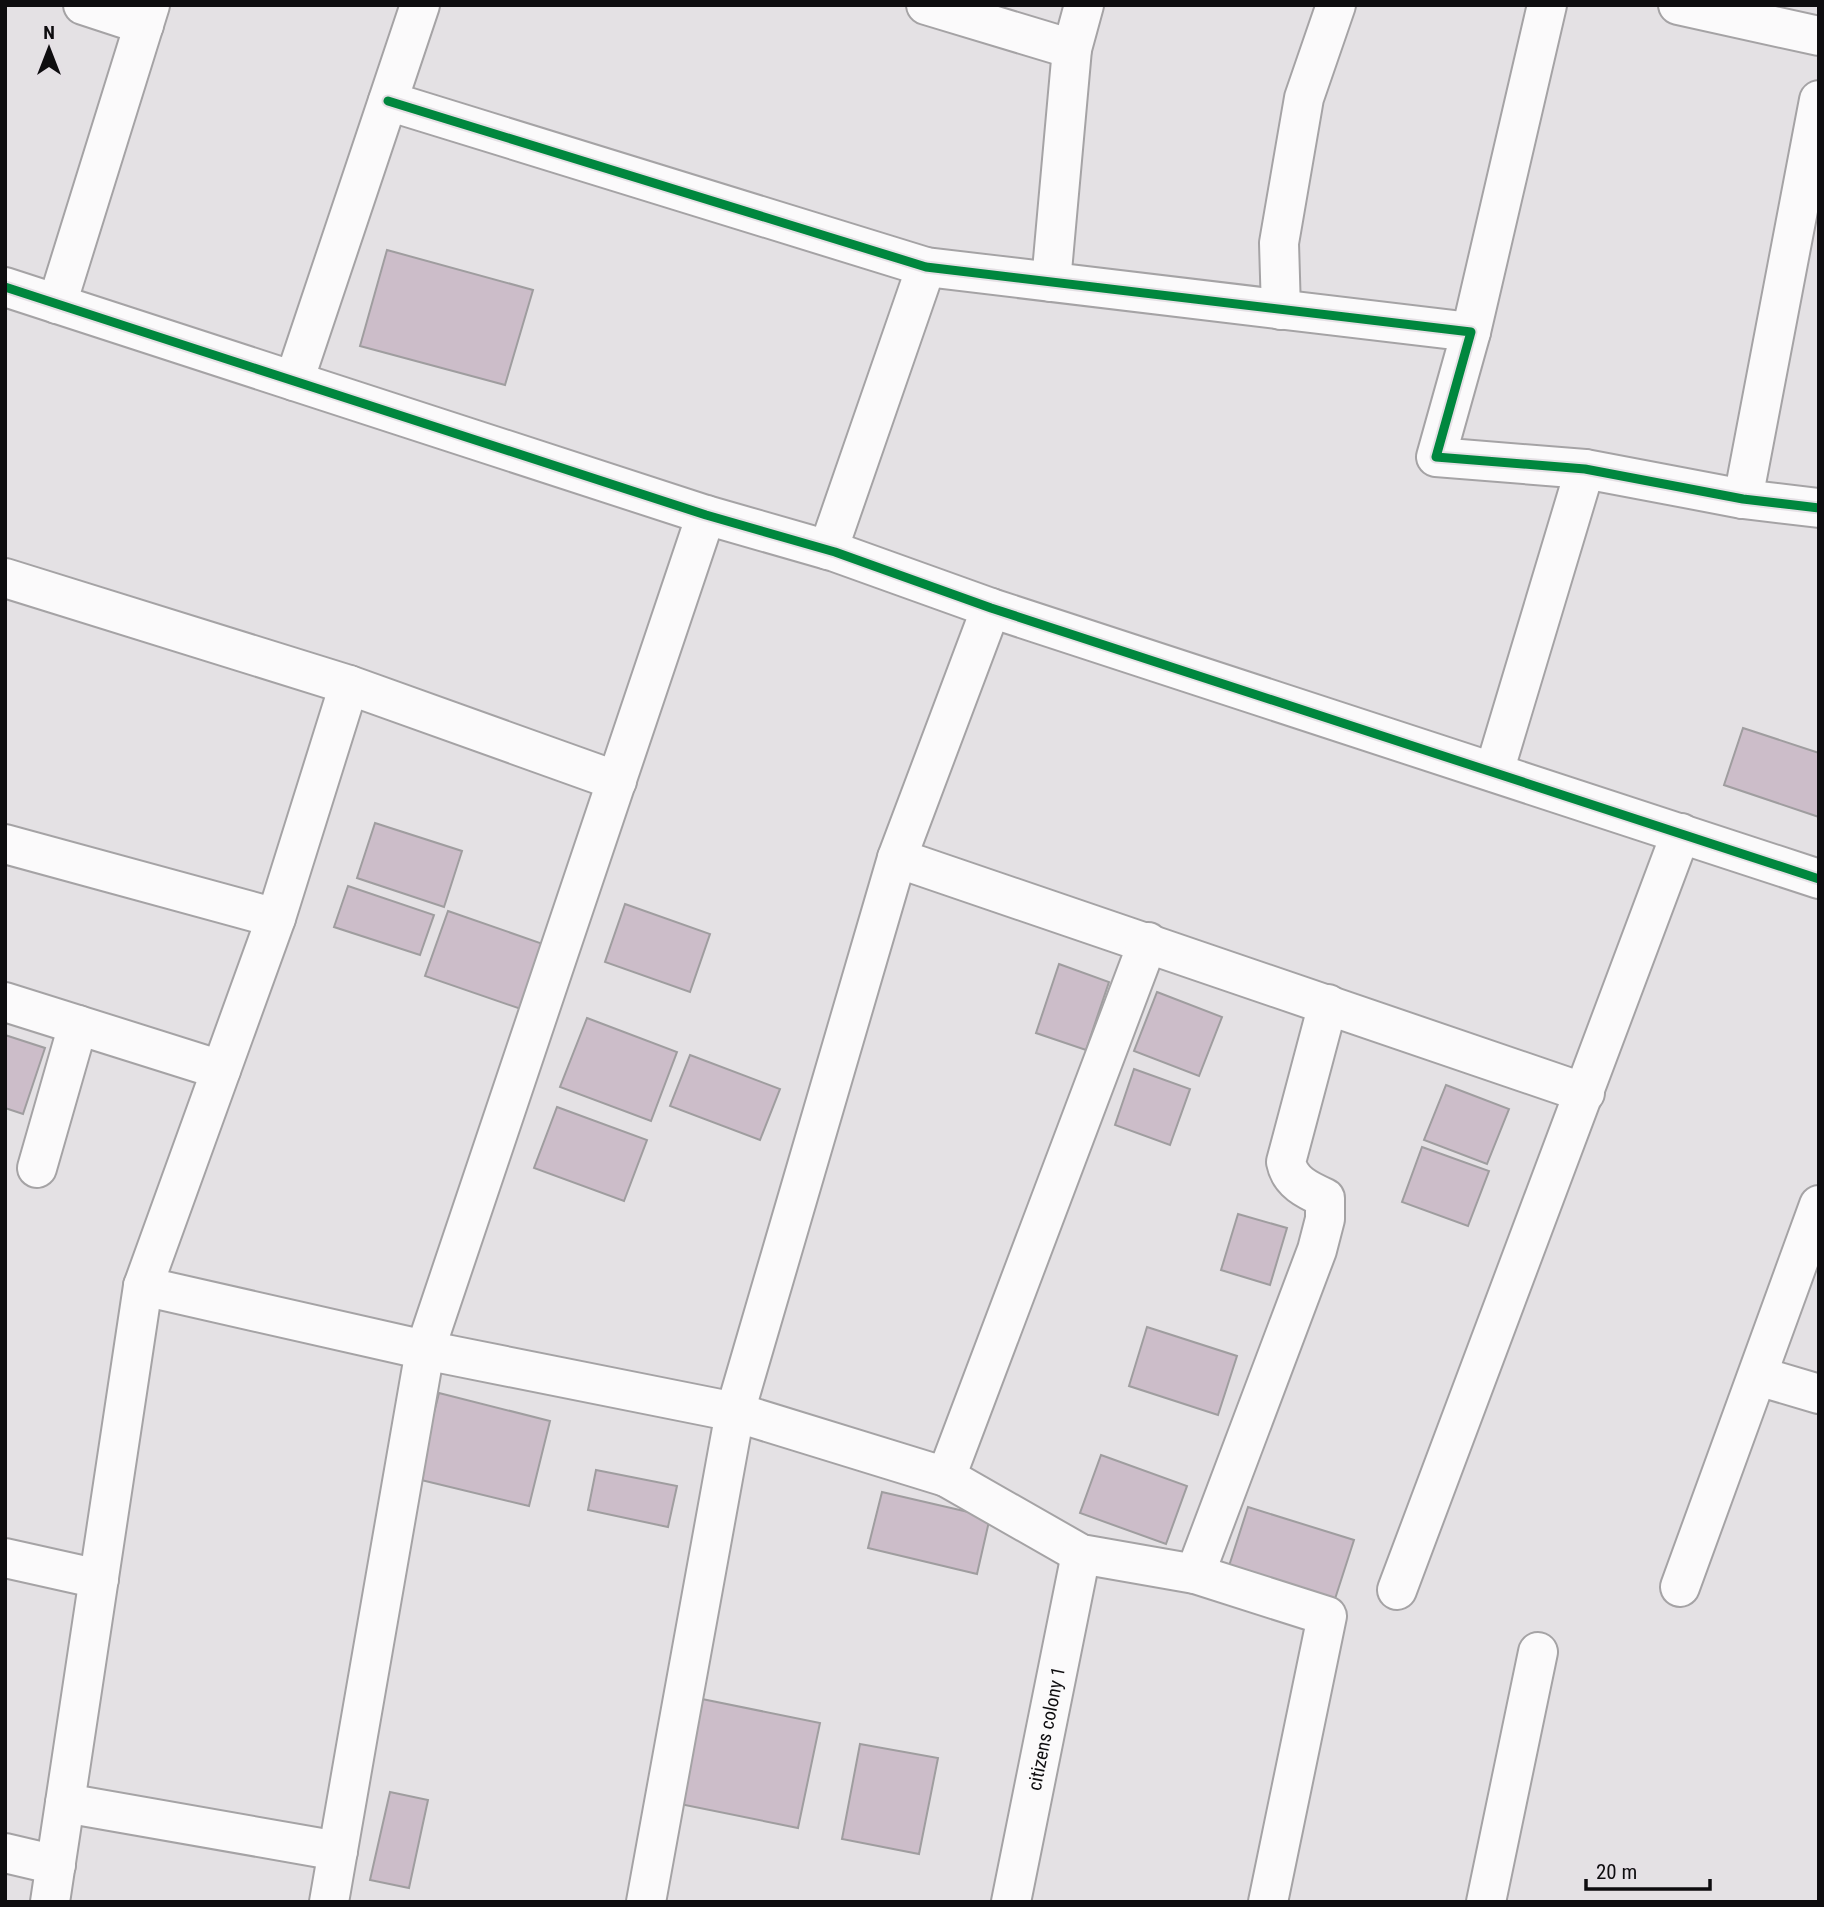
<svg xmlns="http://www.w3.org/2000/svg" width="1824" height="1907" viewBox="0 0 1824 1907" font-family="'Roboto Condensed',sans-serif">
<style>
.building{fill:#ccbdc9;stroke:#9f9d9f;stroke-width:2}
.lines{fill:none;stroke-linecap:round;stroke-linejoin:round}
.minor-casing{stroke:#a5a3a5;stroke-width:42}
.minor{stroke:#fbfafb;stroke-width:38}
.cycleway-casing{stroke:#e5e0e5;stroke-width:13}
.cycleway{stroke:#00873e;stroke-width:9}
.labels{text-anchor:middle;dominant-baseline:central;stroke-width:6;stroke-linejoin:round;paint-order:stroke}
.street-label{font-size:19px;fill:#0e0d0f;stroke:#e5e0e5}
</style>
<rect width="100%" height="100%" fill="#e4e1e4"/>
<path class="building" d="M387,250L533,290L505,385L360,346Z
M1743,728L1819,753V817L1724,785Z
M375,823L462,851L444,907L357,878Z
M348,886L434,915L420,955L334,927Z
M625,904L710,934L690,992L605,962Z
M448,911L543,944L521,1009L425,976Z
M1059,964L1109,982L1086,1050L1036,1033Z
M1157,992L1222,1017L1199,1076L1134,1051Z
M587,1018L677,1052L651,1121L560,1087Z
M5,1035L45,1048L23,1114L5,1108Z
M690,1055L780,1089L760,1140L670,1106Z
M1134,1069L1190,1089L1170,1145L1115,1125Z
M1446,1085L1509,1109L1487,1164L1424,1140Z
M557,1107L647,1140L624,1201L534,1168Z
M1422,1147L1489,1171L1468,1226L1402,1202Z
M1238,1214L1287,1228L1270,1285L1221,1270Z
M1147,1327L1237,1356L1218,1415L1129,1386Z
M439,1393L550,1421L529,1506L417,1479Z
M1101,1455L1187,1486L1166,1544L1080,1513Z
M596,1470L677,1486L668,1527L588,1510Z
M882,1492L990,1517L977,1574L868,1548Z
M1248,1507L1354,1540L1334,1602L1228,1569Z
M702,1699L820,1723L798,1828L680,1804Z
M860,1744L938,1758L919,1854L842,1839Z
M390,1792L428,1800L409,1888L370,1880Z"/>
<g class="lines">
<g class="minor-casing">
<g id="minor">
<path d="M83,5L144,25"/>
<path d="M926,5L1072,49"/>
<path d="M1678,5L1819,36"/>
<path d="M388,101L926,267L1471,332L1436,457L1585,469L1743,499L1819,508"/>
<path d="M1051,282L1072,49L1084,5"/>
<path d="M5,287L706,515L835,552L991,608L1819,879"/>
<path d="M57,304L150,5"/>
<path d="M1281,310L1279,243L1304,98L1336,5"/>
<path d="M1471,332L1547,5"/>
<path d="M294,381L420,5"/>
<path d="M1743,499L1819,100"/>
<path d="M828,550L926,267"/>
<path d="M5,578L349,685L617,781"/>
<path d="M1494,772L1585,469"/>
<path d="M5,844L276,918L349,685"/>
<path d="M897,858L1585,1093"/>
<path d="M5,1002L221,1070"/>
<path d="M37,1168L78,1025"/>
<path d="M143,1286L425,1350L735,1412L946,1477L1148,942"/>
<path d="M1758,1376L1819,1394"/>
<path d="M946,1477L1081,1554L1195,1574L1327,1616L1268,1902"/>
<path d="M5,1558L99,1579"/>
<path d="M1195,1574L1317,1250L1325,1219V1198C1307,1190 1290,1182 1286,1162L1328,1004"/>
<path d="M1680,1587L1819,1205"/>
<path d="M1397,1590L1681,833"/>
<path d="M65,1803L338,1851"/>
<path d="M5,1853L56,1865"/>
<path d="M50,1902L143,1286L276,918"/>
<path d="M329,1902L425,1350L706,515"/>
<path d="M646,1902L735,1412L897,858L991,608"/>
<path id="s1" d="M1011,1902L1081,1554"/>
<path d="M1486,1902L1538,1652"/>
</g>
</g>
<use href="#minor" class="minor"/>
<g class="cycleway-casing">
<path id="cycleway" d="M388,101L926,267L1471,332L1436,457L1585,469L1743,499L1819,508
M5,287L706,515L835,552L991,608L1819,879"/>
</g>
<use href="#cycleway" class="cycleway"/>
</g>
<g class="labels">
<g class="street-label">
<text stroke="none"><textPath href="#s1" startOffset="177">citizens colony 1</textPath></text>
</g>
</g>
<rect width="1824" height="1907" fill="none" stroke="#0e0d0f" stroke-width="14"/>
<g transform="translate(49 49)" stroke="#e5e0e5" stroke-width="5" paint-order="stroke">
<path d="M0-5L12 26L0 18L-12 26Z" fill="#0e0d0f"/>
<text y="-10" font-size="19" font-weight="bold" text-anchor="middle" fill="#0e0d0f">N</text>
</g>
<path d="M1586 1879v10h124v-10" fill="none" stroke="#0e0d0f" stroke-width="3.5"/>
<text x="1596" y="1879" font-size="21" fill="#0e0d0f" stroke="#e5e0e5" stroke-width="5" paint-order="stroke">20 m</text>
</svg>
